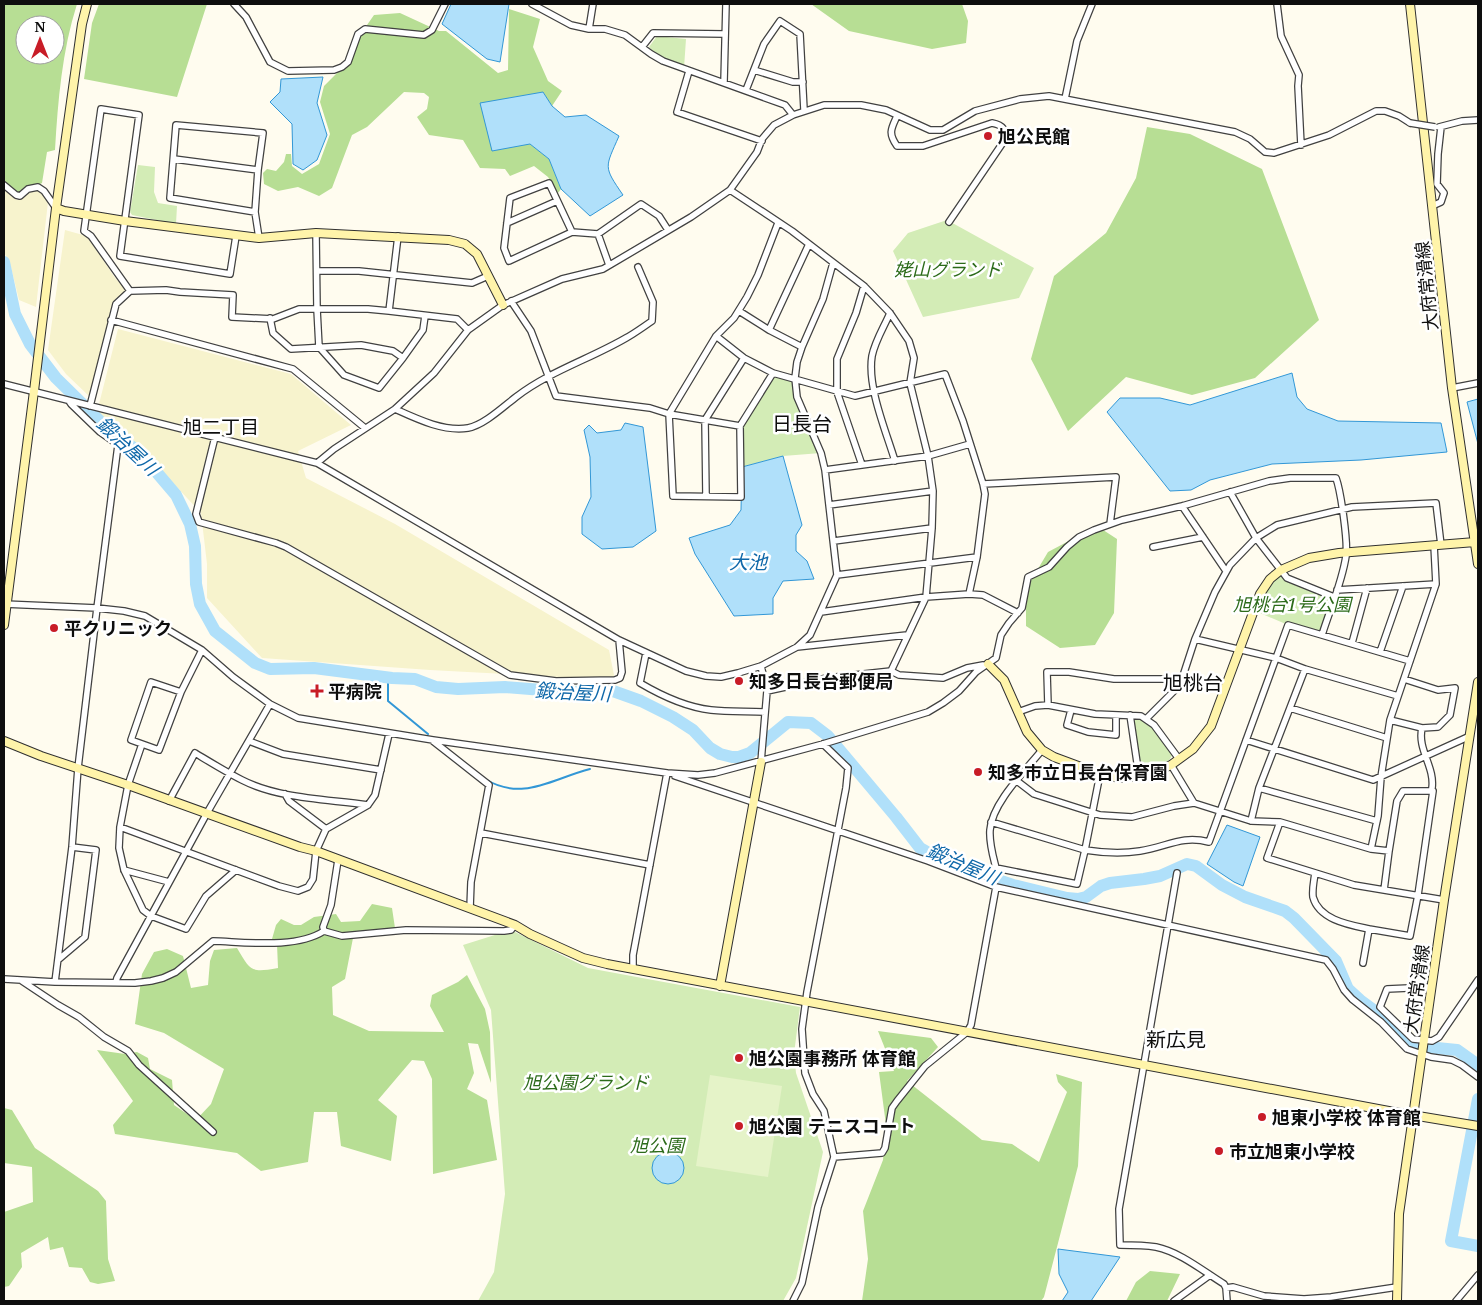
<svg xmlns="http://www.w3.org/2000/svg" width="1482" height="1305" viewBox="0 0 1482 1305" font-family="'Noto Serif','Noto Sans JP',serif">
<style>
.farmland{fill:#f7f3cd}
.green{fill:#d3ecb6}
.forest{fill:#b7de94;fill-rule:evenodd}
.pitch{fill:#e5f3c8}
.water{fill:#b0e0fa;stroke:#3297d6}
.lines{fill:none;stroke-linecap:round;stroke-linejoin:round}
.stream{stroke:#3297d6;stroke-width:2}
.river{stroke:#b0e0fa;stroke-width:12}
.street-casing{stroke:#414141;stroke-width:8}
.secondary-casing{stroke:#303030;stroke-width:10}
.street{stroke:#fff;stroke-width:5.5}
.secondary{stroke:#fff4aa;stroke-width:8}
.street-bridge-casing{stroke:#414141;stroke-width:8;stroke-linecap:butt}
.street-bridge{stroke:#fff;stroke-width:5.5}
.poi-dot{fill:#c81c27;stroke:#fff;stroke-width:2}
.labels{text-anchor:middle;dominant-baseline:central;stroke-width:5;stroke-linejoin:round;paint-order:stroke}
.poi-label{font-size:18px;font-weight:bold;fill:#0e0e0e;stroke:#fff;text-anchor:start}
.park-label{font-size:18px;font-style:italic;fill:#2c6b1a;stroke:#fff}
.street-label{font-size:18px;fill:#0e0e0e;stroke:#fff}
.neighbourhood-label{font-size:19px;fill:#0e0e0e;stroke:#fff}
.water-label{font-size:19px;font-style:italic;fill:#0f68a9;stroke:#fff}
.quarter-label{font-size:20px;fill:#0e0e0e;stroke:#fff}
</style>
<rect width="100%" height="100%" fill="#fffcef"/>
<path class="farmland" d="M4,190L17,200L20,199L28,191L36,190L42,192L48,202L36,307L19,300L11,267L4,252Z
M65,230L83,235L89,239L115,278L126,289V293L116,298L112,312L90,397L66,374L48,350Z
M118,329L291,374L351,425L298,451L306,478L395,524L609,650L615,680L430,670L262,658L207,598V564L201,513L148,456L99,417L98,408Z"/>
<path class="green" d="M657,36L686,39L684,68L658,56L649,47Z
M138,165L155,167L154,192L158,203L177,206L176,224L132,215L130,212Z
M947,220L1034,268L1019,298L923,317L893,251L908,233Z
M773,373L795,378L797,397L821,453L783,456L742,467L740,426Z
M1281,570L1287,578L1334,597L1322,635L1288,625L1253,610L1260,594Z
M1130,715L1147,718L1174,751C1169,766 1153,773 1139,776Z
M511,930L588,968L800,1007L794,1054L796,1073L823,1152L796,1278L783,1301H478L494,1272L505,1194L491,1010L463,945Z"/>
<path class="forest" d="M4,4H77C62,51 58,100 55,150L47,152L42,183L40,184L31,185L18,193L4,180ZM25,25H55V55H25Z
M99,4H207L177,97L84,79L92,23Z
M811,4H962L968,21L966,43L932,49L849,31Z
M509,9L540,19L533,47L548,81L562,91L552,106L543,92L530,144L549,159L561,189L558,193L548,177L534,166L510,176L505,169L480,168L463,140L429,135L417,117L427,109L429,97L424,93L404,92L367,127L352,135L332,188L319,196L298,187L278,191L264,184L263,173L267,169L276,171L284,162L286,154H291L292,166L302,174L319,164L330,134L320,102L324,86L338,72L350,62L360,35L374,15L400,13L439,31H446L498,73L508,70Z
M1147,127L1190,134L1262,169L1319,320L1255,378L1192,395L1126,377L1068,431L1031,359L1054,276L1106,233L1136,178Z
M1097,526L1117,539L1114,613L1095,645L1060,648L1026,626V589L1048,552Z
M372,904L392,908L395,928L354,933L345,979L332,987L333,1015L369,1031L444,1032L430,1006L432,995L458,982L467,975L485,1009L490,1032L491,1083L478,1044L468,1043L474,1073L467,1089L487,1100L497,1160L433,1174L432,1079L424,1061L412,1060L378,1100L397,1116L391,1161L341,1146L337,1112H314L308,1162L261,1171L237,1153L115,1134L113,1125L133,1101L97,1050L125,1054L137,1052L148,1058L150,1069L172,1080L174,1105L196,1120L211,1104L224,1069L164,1033L135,1024L142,974L154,952L167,949L183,956L191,988L208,985L210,961L214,950L237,948C251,971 250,973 278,968L277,944L272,939L276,925L281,919L294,925H301L314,917L336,914L341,922L360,921Z
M878,1031L931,1038L938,1047L907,1081L982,1140L1012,1144L1039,1162L1067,1092L1058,1082L1056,1074L1082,1082L1078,1166L1044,1297L1041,1301H862L868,1259L863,1211L883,1160L886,1125L879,1072L894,1071Z
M4,1108L12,1110L35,1148L98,1191L106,1201L108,1259L115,1281L98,1284L90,1282L82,1268L69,1267L63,1247L50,1250L48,1237L21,1253L22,1267L9,1286L4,1287V1212L33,1202L32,1167L4,1163Z
M1150,1271L1180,1274L1167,1301H1126L1136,1282Z"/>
<path class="pitch" d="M710,1075L782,1086L768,1177L696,1166Z"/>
<path class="water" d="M451,4H509L500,62L487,59L442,24Z
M323,77L317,103L327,135L317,160L303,170L293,164L292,124L270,102L280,92L281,79Z
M543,92L552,106L565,117L586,115L619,136C605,168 603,166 623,195L590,216L561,189L549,159L530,144L492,151L480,103Z
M1292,373L1297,397L1307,409L1338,421L1441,423L1447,452L1361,460L1272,464L1210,480L1191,490L1170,491L1107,412L1120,398H1160L1190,405Z
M1478,399V444L1467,402Z
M625,423L643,427L656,531L633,547L602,549L582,534V517L591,497L590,457L584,430L589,425L597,433L621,430Z
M783,456L802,525L796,535V551L807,561L814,579L783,581L773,598V614L734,616L695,554L689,538L730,525L741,510L742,467Z
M1227,825L1260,837L1243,886L1234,882L1207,864Z
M652 1168a16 16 0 1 1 32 0a16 16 0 1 1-32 0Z
M1058,1249L1120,1257L1091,1301H1062L1068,1292L1059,1274Z"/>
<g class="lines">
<path class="stream" d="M388,678V701L428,734
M485,779C523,802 551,779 590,769"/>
<path class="river" d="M4,262L15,314L30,344L56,378L108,429L135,449L147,461L176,495L190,524L195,546L196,584L200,604L215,631L255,663L270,669L314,668L392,678L415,679L436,687L458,689L505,687L568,692L613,691L641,701L673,717L693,730L710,748L720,754L732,757H739L750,753L788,722L811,723L828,736L896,817L920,848L934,856L971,871L1013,885L1067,898L1078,899L1086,897L1101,886L1110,883L1144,879L1160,876L1187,864L1196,866L1222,885L1245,897L1285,911L1294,918L1336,961L1348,989L1360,1000L1379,1014L1407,1042L1427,1047L1457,1050L1478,1065
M1478,1099L1451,1241L1478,1246"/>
<g class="street-casing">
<path id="street" d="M234,4L246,17L270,62L288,71L334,70L342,67L348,62L358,34L365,29L424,35L432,30L445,4
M532,4L571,25L589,29H605L625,35L651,54L663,61L785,105L793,115
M1277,4L1281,36L1299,75L1298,86L1301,145
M589,29L593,4
M642,47L653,33L724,34
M754,70L793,82H803
M689,71L677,112L762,141
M724,82L726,4
M746,90L764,44L780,21L800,34L804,110
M1065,99L1077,41L1092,4
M897,116C891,129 888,133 897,146H923L992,123C1003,125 1007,130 1004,141L949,222
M1439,127L1462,121L1478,120
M174,159L258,170
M4,185L16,195L20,196L28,189L38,187L44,191L56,208
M730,190L792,231L864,286L890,313L909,341L914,358L910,383L928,456L933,491L932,528L926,597L891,671L827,678L767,691
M1432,206L1441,202L1444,193L1437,184L1438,154L1441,127
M255,212L170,198L176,125L263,133L258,170L255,212L259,238
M507,223L557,201
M572,232L549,183L510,198L504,248L509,261L572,232L598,234L641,204L659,216L668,230
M598,234L609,265
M398,236L389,311L457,319L468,330
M317,271H359L472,283L488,276
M130,291L91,236L84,231L101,109L139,115L120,256L230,274L236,236
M511,301L531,331L556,396L650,408L669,414L740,426
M389,311L368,309H317L319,347L344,375L379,388L403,358
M739,311L769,330L802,347
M890,313C884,327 875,341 872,356C867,387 886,431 895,461
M270,318L273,333L291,349L361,345L393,351L403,358L423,330L425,316
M111,320L293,369L365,428
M769,330L809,244
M716,336L744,358L773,373L855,396L945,374L963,421L983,484L985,494L977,557L969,594
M773,373L740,426L741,497L673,496L669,414L716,336L734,318L747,297L758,275L778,223
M4,384L317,463L619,640L686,671L706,676L721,677L738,673L761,666L797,647L810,635L837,575L825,470L821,453L797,397L795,378L797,362L802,347L823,299L833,263
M1452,388L1478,383
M69,401L71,404L100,432L127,451
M90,406L116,304L130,291L166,290L180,292L233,295L232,317L273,319L299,309H317L316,233
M395,409C417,419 444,432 468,428C484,425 503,407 516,397C550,371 590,359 626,338C635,333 643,327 652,321L653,302L638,267
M215,437L196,514L199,522L276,543L286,547L510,675L556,681L615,680L620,678L622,672L619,640
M317,463L334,449L395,409L434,373L468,330L503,305L562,279L603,269L691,217L730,190L757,152L762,139L774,125L793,115L824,105H861L886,110L930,130H943L975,111L1020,99L1049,96L1235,132L1250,139L1265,152L1274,153L1329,135L1376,111H1385L1399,116L1410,123
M862,465L837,392V359L856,313L864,286
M825,470L928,456L970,444
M983,484L1116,477L1110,524
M1230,492L1256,538L1287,578L1334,597
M706,496L705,420L744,358
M829,505L933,491
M1182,506L1226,571
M834,541L932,528
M1153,547L1203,537
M837,575L977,557
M1337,590L1436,584
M4,604L97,608L124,611L145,616L202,650L233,677L270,704L298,718L433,740L667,773L698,775L715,773L823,744L928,712L943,703L959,691L976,672L996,658L1001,635L1009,623L1022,608L1028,577L1049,567L1067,547L1079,537L1094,530L1122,520L1182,506L1269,481L1290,478H1336C1341,492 1348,542 1346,556C1342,583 1330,609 1322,635
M821,612L926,597L969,594L983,595L1018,613
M1352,643L1367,588
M797,647L907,635
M1380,652L1403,586
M646,653L640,683C662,696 685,707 711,710C729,712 748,711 765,712
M761,666L767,691L761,762
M891,671L899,675L943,678L967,668L983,665
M1404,679L1438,690L1455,688L1450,715L1438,727L1422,728C1417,749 1435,767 1432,788
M181,692L151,682L131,740L159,750L181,692L202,650
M1398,696L1305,669L1276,658L1195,639L1215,592L1230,565L1256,538L1277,525L1352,507L1436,503L1441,545
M1048,705L1047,672H1069L1114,679H1182
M1290,708L1387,738
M1071,710L1067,725L1088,732L1116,735V715
M1018,712L1035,706L1048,705L1095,714L1141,716L1154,725L1179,759
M1130,715L1139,776
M1147,718L1180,685L1195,639
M1390,720L1422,728
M1246,740L1373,780L1470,736
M249,741L283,754L381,770
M433,741L489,785L471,882L470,908
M142,744L128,785L120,827L119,848L124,870L143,910L151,916L186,929L206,896L236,870
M1171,765L1194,803
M1100,774L1085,850C1104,853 1121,854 1140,851C1167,847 1181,835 1209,842L1288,625L1410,661
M675,776L928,861L996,887L1326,960L1333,969L1344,990L1352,999L1381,1022L1407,1049L1431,1057L1452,1060L1462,1065L1478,1077
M1017,781L1034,794L1100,815L1132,817L1174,806L1194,803L1251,821L1280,822L1371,849L1378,816L1381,777L1390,720L1436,584L1434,545
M1259,788L1377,821
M285,794L289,801L326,829
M169,801L195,753C210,762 226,772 242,780C279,799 328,799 368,805
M1251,821L1259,788L1305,669
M991,822L1085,850L1077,884L996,868C993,856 989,843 990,830C992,803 1025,771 1042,750
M1280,822L1267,858L1354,885L1444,900
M120,827L279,886L298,891L308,887L313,879L316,851L326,829L368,805L375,795L389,734
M481,833L650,865
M124,870L169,882
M1177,873L1119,1209L1120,1245C1132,1245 1144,1245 1156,1247C1180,1252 1203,1271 1224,1284L1226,1288L1227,1301
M1315,873C1314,881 1312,889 1313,897C1319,920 1350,925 1369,929L1363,963
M1384,890L1389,851
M1369,929L1410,936L1418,895L1433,791H1403L1397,801L1389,851L1371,849
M324,931L323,927L331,905L338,860
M58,960L85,937L96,850L72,847
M633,969V955L667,773
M4,979L55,982L135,983L151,981L163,978L176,972L213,941C246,942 296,949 324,931L342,936L406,930L504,931L511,930L515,925
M22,981L58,1005L79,1017L104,1037L128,1051L139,1065L213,1132
M55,982L72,847L78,768L97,608L118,445
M116,982L117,978L207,813L270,704
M1431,987L1387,989L1380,1007L1413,1039L1432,1041L1439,1037L1478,980
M834,1157L882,1153L885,1148L892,1108L897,1101L925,1066L967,1032L971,1025L996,887
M1226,1288L1233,1287L1264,1296L1304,1299L1331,1297L1397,1287
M793,1301L802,1283L818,1207L834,1157L824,1111L813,1094L805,1073L802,1029L807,992L846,788L848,768L823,744
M1174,1301L1210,1275
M1456,1301L1478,1275"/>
</g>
<g class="secondary-casing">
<path id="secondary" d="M1410,4L1452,388L1478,564
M56,208L82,24L87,4
M4,625L34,391L56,208L64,211L125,221L259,238L316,233L449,240L465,244L477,254L503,305
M988,664L1004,680L1027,732L1042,750L1054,757L1100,774L1120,778L1151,774L1171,765L1193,749L1211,726L1260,594L1270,579L1281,570L1309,558L1339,553L1475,542
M4,741L41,756L128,785L300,847L316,851L515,925L530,934L583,958L607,964L1394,1112L1478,1126
M720,986L761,762
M1397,1301L1399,1214L1444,900L1478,682"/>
</g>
<use href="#street" class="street"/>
<use href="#secondary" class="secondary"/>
<g class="street-bridge-casing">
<path id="street-bridge" d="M1410,123L1435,127"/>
</g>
<use href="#street-bridge" class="street-bridge"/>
</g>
<g class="poi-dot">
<circle cx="988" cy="136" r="5"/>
<circle cx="54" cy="628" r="5"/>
<circle cx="739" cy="681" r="5"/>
<path d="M314.5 683.5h5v5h5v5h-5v5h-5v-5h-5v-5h5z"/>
<circle cx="978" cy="772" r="5"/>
<circle cx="739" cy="1058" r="5"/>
<circle cx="1262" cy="1117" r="5"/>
<circle cx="739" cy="1126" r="5"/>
<circle cx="1219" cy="1151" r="5"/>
</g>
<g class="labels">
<g class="poi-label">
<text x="998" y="136">旭公民館</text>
<text x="64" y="628">平クリニック</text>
<text x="749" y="681">知多日長台郵便局</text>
<text x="328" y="691">平病院</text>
<text x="988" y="772">知多市立日長台保育園</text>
<text x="749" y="1058">旭公園事務所 体育館</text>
<text x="1272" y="1117">旭東小学校 体育館</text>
<text x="749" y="1126">旭公園 テニスコート</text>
<text x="1229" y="1151">市立旭東小学校</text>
</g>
<g class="park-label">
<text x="948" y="269">姥山グランド</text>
<text x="1292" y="604">旭桃台1号公園</text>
<text x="586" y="1082">旭公園グランド</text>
<text x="657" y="1145">旭公園</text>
</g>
<g class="street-label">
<text transform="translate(1426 286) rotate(-96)">大府常滑線</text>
<text transform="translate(1416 989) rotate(-82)">大府常滑線</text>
</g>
<g class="neighbourhood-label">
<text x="221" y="427">旭二丁目</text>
</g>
<g class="water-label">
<text transform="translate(128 446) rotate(43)">鍛治屋川</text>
<text x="748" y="562">大池</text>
<text transform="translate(573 692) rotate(3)">鍛治屋川</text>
<text transform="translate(963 864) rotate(23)">鍛治屋川</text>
</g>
<g class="quarter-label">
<text x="802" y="423">日長台</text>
<text x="1193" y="682">旭桃台</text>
<text x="1176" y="1039">新広見</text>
</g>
</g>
<rect width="1482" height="1305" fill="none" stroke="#0e0e0e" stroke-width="10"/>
<g transform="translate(40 40)"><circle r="24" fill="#ffffff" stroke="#9f9f9f"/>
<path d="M0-4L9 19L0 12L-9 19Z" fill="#c81c27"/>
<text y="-8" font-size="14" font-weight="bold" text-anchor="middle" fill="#0e0e0e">N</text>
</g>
</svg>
